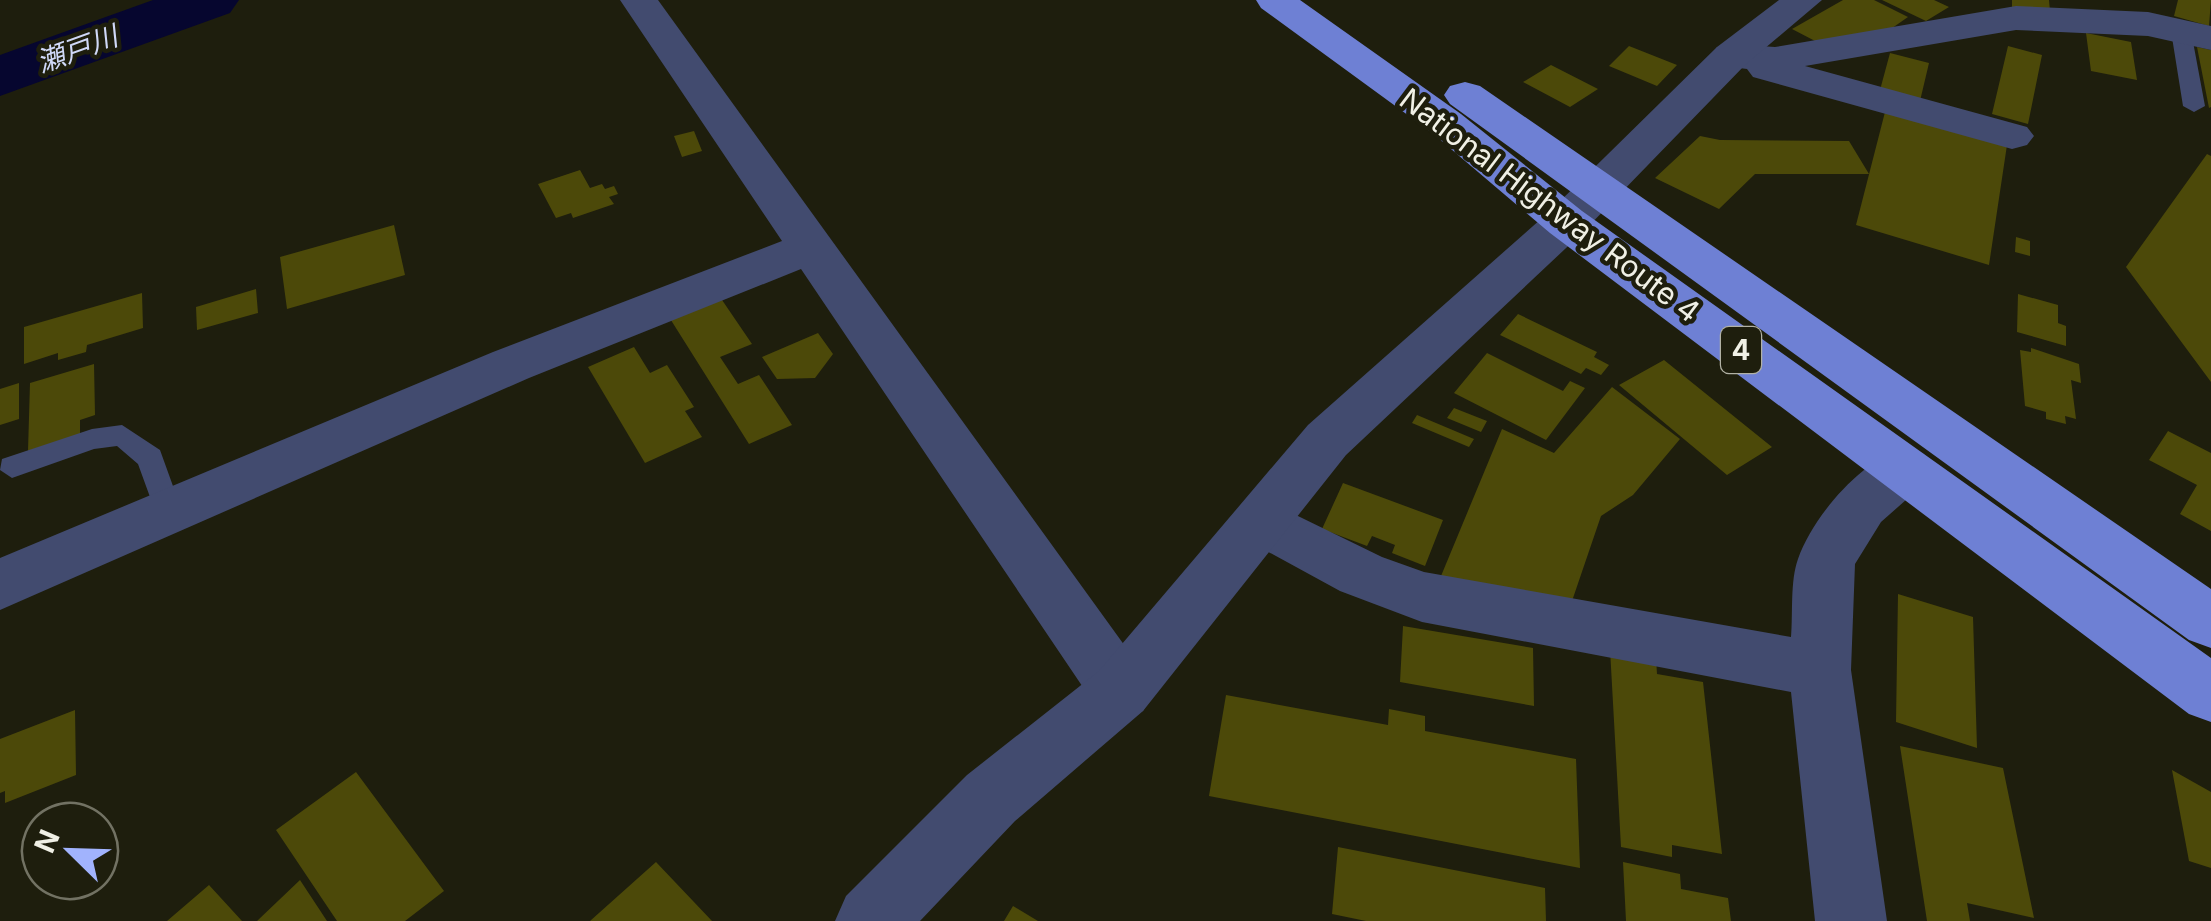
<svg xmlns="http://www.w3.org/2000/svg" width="2211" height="921" viewBox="0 0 2211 921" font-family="Inter,'Noto Sans JP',sans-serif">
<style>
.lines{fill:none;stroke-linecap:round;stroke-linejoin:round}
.river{fill:#06062f;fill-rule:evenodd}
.building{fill:#4c4909}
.service{fill:#424b6f;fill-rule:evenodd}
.minor{fill:#424b6f;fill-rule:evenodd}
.tertiary{fill:#424b6f;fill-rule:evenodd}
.trunk{fill:#6e80d4;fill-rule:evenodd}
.labels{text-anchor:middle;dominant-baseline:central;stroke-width:9;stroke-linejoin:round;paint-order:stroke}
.far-water-label{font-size:28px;font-style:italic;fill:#d0d9f8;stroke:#1e1e0d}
.shield{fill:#1e1e0d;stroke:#b1b1a4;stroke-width:2.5}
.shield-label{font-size:28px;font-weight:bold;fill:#f0f0e5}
.street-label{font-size:30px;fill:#f0f0e5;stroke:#1e1e0d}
</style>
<rect width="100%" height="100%" fill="#1e1e0d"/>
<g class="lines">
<path class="river" d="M153,0H239L230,13L0,96V55Z"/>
</g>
<path class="building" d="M1843,0H1874L1908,17L1885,33L1817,42L1792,29Z
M1882,0H1934L1949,7L1926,21Z
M2012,0H2049L2050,11L2012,8Z
M2178,0H2211L2209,26L2174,16Z
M2086,33L2131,42L2137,80L2091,71Z
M1629,46L1677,65L1657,86L1609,66Z
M2008,46L2042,55L2028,124L1992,114Z
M2197,47L2211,50V107L2209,108Z
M1890,53L1929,63L1920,101L1880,90Z
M1551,65L1598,89L1570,107L1523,82Z
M1885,112L2007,145L1989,265L1856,225Z
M694,131L702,151L682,157L674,136Z
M1700,136L1720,140L1849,141L1869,174H1755L1719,209L1655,178Z
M2207,154L2211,156V382L2126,267Z
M580,170L590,188L602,184L605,189L614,186L618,194L609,197L614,204L573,218L571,213L556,218L538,184Z
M394,225L405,275L287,309L280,257Z
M2016,237L2030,241V256L2015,252Z
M256,289L258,313L197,330L196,307Z
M142,293L143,328L87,345L86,352L58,360V353L24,364V327Z
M2018,294L2058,305V323L2066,326V346L2017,332Z
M720,297L752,344L720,357L738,384L759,375L792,425L749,444L669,317Z
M1518,314L1597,352L1594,357L1609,365L1601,375L1586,368L1581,374L1500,335Z
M818,333L833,354L815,378L777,379L762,357Z
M634,347L650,373L667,365L694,407L685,411L702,437L645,463L588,367Z
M2031,348L2079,364L2081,383L2071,380L2076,419L2065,416L2066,424L2046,419V412L2025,406L2020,350L2031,352Z
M1487,353L1563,391L1570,381L1585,388L1546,440L1454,393Z
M1664,360L1772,447L1727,475L1619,385Z
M94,364L95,415L80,420V434L28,451L30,383Z
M19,383V419L0,425V389Z
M1612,387L1680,439L1633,495L1601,516L1572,601L1441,576L1502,429L1554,453Z
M1454,408L1487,421L1481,432L1447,418Z
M1417,415L1474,439L1469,447L1412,423Z
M2168,431L2211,453V531L2180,514L2197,485L2149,460Z
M1343,483L1443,520L1425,566L1392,553L1395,545L1372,536L1367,546L1322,529Z
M1898,594L1973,617L1977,748L1896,722Z
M1403,626L1533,648L1534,706L1400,682Z
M1610,649L1656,658L1657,674L1703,682L1722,854L1672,845V857L1621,847Z
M1226,695L1388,725L1389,709L1425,716V731L1576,759L1580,868L1209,796Z
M75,710L76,775L5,803V791L0,793V739Z
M1900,746L2003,768L2034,918L1967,903L1970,921H1927Z
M2172,770L2211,792V868L2189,861Z
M356,772L444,891L405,921H337L276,830Z
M1338,847L1545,888L1546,921H1366L1332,914Z
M656,862L712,921H590Z
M1623,862L1680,874L1681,889L1728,898L1731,921H1626Z
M300,880L327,921H257Z
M209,885L242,921H167Z
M1013,906L1038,921H1004Z"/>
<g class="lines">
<path class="service" d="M2181,25L2191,31L2205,106L2194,112L2183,106L2171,31Z
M122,425L160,450L182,511L178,519L168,522L158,519L138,464L117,446L94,449L12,478L0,470L2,459L92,429Z"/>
<path class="minor" d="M620,0H658L1143,671L1153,691L1143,711L1121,719L1099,711L801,269L529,378L0,610V558L493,352L782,241Z
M2016,6L2148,12L2211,26V50L2148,36L2016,30L1805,66L2027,127L2034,136L2027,145L2012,149L1753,77L1747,69L1717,65L1711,56L1717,47L1731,44L1775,47Z
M1904,447L1924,454L1932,469L1924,484L1881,522L1855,564L1851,670L1887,921H1815L1791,692L1422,622L1340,591L1241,537L1232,521L1241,505L1261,498L1382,557L1424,572L1791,637C1793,613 1790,581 1798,559C1813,516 1861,461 1904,447Z"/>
<path class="tertiary" d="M1779,0H1822L1745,65L1582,233L1346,455L1143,711L1015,821L920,921H835L846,896L967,775L1099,671L1308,425L1550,211L1717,47Z"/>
<path class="trunk" d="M1256,0H1300L1461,114L1582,211L2211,658V722L2189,714L1550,233L1431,132L1261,8Z
M1465,82L1480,86L2211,589V648L2189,640L1450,104L1444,95L1450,86Z"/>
</g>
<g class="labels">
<g class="far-water-label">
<text transform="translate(77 49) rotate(-20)">瀬戸川</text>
</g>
<rect class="shield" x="1721" y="327" width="40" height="46" rx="8"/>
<g class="shield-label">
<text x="1741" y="350">4</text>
</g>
<g class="street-label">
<text transform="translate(1550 205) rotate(37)">National Highway Route 4</text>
</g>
</g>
<g transform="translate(70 851) rotate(293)"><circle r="48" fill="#1e1e0d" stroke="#727263" stroke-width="2.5"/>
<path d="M0-8L18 38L0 25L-18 38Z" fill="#a1b3fd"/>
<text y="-15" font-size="28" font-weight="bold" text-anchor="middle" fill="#f0f0e5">N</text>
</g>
</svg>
